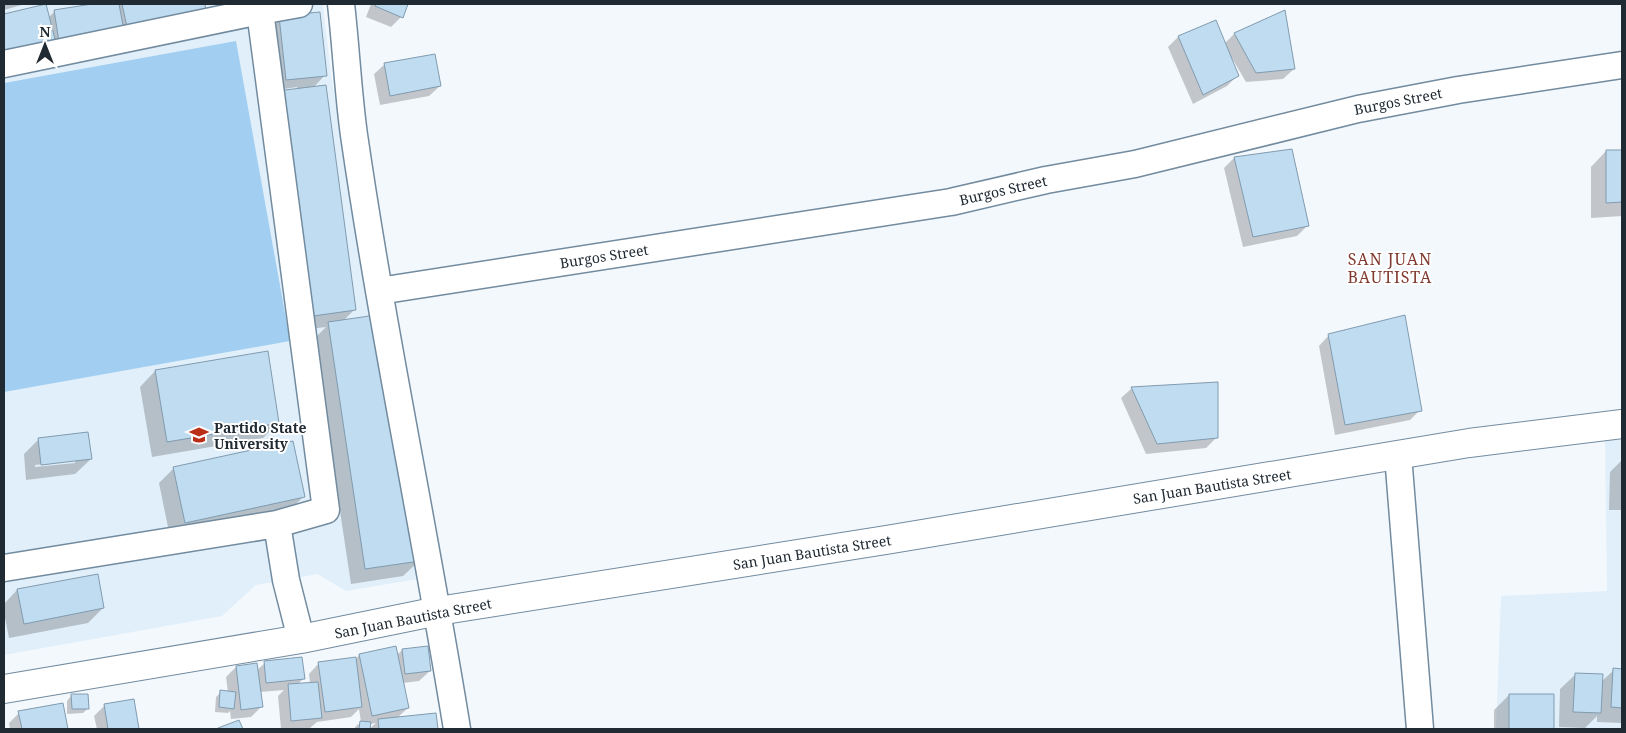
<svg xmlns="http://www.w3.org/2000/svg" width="1626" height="733" viewBox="0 0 1626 733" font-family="'Noto Serif',serif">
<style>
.built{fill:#e1effa}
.green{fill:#a2cff1}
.shadow{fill:#0003;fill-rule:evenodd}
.building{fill:#c0dcf1;stroke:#819baf}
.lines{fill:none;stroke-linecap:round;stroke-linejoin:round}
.minor-casing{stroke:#728b9f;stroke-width:29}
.major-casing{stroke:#728b9f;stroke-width:30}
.minor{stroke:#fff;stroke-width:26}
.major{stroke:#fff;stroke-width:28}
.labels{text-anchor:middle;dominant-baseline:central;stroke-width:4;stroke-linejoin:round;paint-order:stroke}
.street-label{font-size:14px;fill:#202a33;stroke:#fff}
.poi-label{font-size:14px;font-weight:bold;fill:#202a33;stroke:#fff;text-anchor:start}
.quarter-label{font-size:16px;letter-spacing:1px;fill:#803a2e;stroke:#fff}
</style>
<rect width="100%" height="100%" fill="#f3f8fd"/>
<path class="built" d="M4,4H323L331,74L366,296L424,578L346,591L317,574L286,580L256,585L222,616L4,655Z
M1622,439V729H1496L1501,596L1607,591L1605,441Z"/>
<path class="green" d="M236,41L290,341L4,392V83Z"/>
<path class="shadow" d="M4,4H25L4,10Z
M100,4H203L205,9L4,66V15L45,5L48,18L55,11Z
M371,4H407L401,17L391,27L366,17Z
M1284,12L1294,69L1283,79L1246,82L1232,58H1230L1237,76L1227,86L1193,104L1168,47L1178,37L1216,22L1224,44L1234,34Z
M280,17L325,75L313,88L354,310L343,321L419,561L403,576L351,584L314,339L326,327L291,331L297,90V87L276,90L270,27Z
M385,64L440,86L429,96L380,105L374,74Z
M1291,151L1308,225L1297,236L1243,247L1224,168L1234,158Z
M1606,151H1622V216L1591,218V167Z
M1329,335L1420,410L1410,420L1335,435L1319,346Z
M266,353L278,423L263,438L152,457L140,387L155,371Z
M1132,388L1217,437L1206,448L1146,454L1121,398Z
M39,439L91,459L75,474L26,480L24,454ZM75,460V463L35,467V465Z
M1622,460V510H1609L1610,472Z
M174,468L304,496L289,511L170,537L159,483Z
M17,590L103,608L88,623L9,638L4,613V604Z
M402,650L430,671L419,681L403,683L408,708L397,718L435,714L436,729H369L376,723L369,724V729H355V727L361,722L359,709L351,717L317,722L310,728L281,729L278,696L284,690L260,692L261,707L251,717L231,719L230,711L228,713L215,712L216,697L221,692H228L226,677L236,667L256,665L257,670L265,663L304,678L298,684L310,683L309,674L319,663L356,659L359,655H397Z
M1614,670H1622V723L1597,722V716L1585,728L1559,727L1560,689L1576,674L1602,681Z
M1509,695H1553V729H1494V710Z
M71,696L88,708L83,713L67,714V701Z
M133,701L138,729H97L94,716L105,705Z
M62,705L67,729H10L9,723L19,713Z"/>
<path class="building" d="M46,4L56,43L4,56V14Z
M92,4H119L124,31L59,42L54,10Z
M122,4H205L206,10L127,27Z
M376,4H408L403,18L375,6Z
M1285,10L1295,69L1256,73L1234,33Z
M320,12L327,76L286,80L279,16Z
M1216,20L1239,76L1203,95L1178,36Z
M435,54L441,86L390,96L384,63Z
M326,85L356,310L306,317L277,91Z
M1292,149L1309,226L1253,237L1234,157Z
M1606,150H1622V202L1606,203Z
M383,314L420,561L365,569L328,322Z
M1405,315L1422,411L1345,425L1328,334Z
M268,351L279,423L167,442L155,370Z
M1218,382V438L1157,444L1131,387Z
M88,432L92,459L41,465L38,438Z
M293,441L305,497L185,523L173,467Z
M98,574L104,608L24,624L17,589Z
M396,646L409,708L372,716L359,654Z
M428,646L431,671L405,674L402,649Z
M302,657L305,679L266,683L264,661Z
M356,657L362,707L325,712L318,662Z
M257,663L263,707L241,710L236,666Z
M1613,668L1622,669V708L1611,707Z
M1575,673L1603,674L1601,713L1573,712Z
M318,682L322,718L291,721L288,684Z
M220,690L236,692L234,709L219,707Z
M71,694H88L89,709H72Z
M1509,694H1554V729H1509Z
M134,699L139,729H108L104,704Z
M63,703L68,729H22L18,711Z
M436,713L438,729H379L378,719Z
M239,720L243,729H218V728Z
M360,721L371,722L370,729H359Z"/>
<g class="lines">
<g class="minor-casing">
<path id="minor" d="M341,4C346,47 348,92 354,135C383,334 425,531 457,729
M4,64L260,11
M379,291L951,202L1046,180L1135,164L1358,109L1458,90L1622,65
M1398,455L1420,729
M277,524L326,510L260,11L299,4
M4,568L277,524L286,580L301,639"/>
</g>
<g class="major-casing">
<path id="major" d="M4,689L301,639L438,611L886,540L1469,443L1622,424"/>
</g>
<use href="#minor" class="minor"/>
<use href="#major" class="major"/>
</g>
<defs>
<g id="university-bare" transform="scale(1.5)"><path d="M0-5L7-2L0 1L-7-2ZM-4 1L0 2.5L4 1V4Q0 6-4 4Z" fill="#ba2e18" stroke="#fff" stroke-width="2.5" paint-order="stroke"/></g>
</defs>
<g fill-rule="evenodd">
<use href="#university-bare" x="199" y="435"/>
</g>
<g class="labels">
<g class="street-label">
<text transform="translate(1398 101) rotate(-11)">Burgos Street</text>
<text transform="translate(1003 190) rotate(-13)">Burgos Street</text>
<text transform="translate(604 256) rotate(-9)">Burgos Street</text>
<text transform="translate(1212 486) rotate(-9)">San Juan Bautista Street</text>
<text transform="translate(812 552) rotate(-9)">San Juan Bautista Street</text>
<text transform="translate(413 618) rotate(-11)">San Juan Bautista Street</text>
</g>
<g class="poi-label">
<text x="214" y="427">Partido State<tspan x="214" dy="16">University</tspan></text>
</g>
<g class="quarter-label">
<text x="1390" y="259">SAN JUAN<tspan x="1390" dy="18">BAUTISTA</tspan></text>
</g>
</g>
<rect width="1626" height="733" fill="none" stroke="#202a33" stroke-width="10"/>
<g transform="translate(45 45)" stroke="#ffffff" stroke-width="4" paint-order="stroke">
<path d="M0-4L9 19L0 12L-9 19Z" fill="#202a33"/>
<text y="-8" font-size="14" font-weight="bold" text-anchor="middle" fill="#202a33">N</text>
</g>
</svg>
